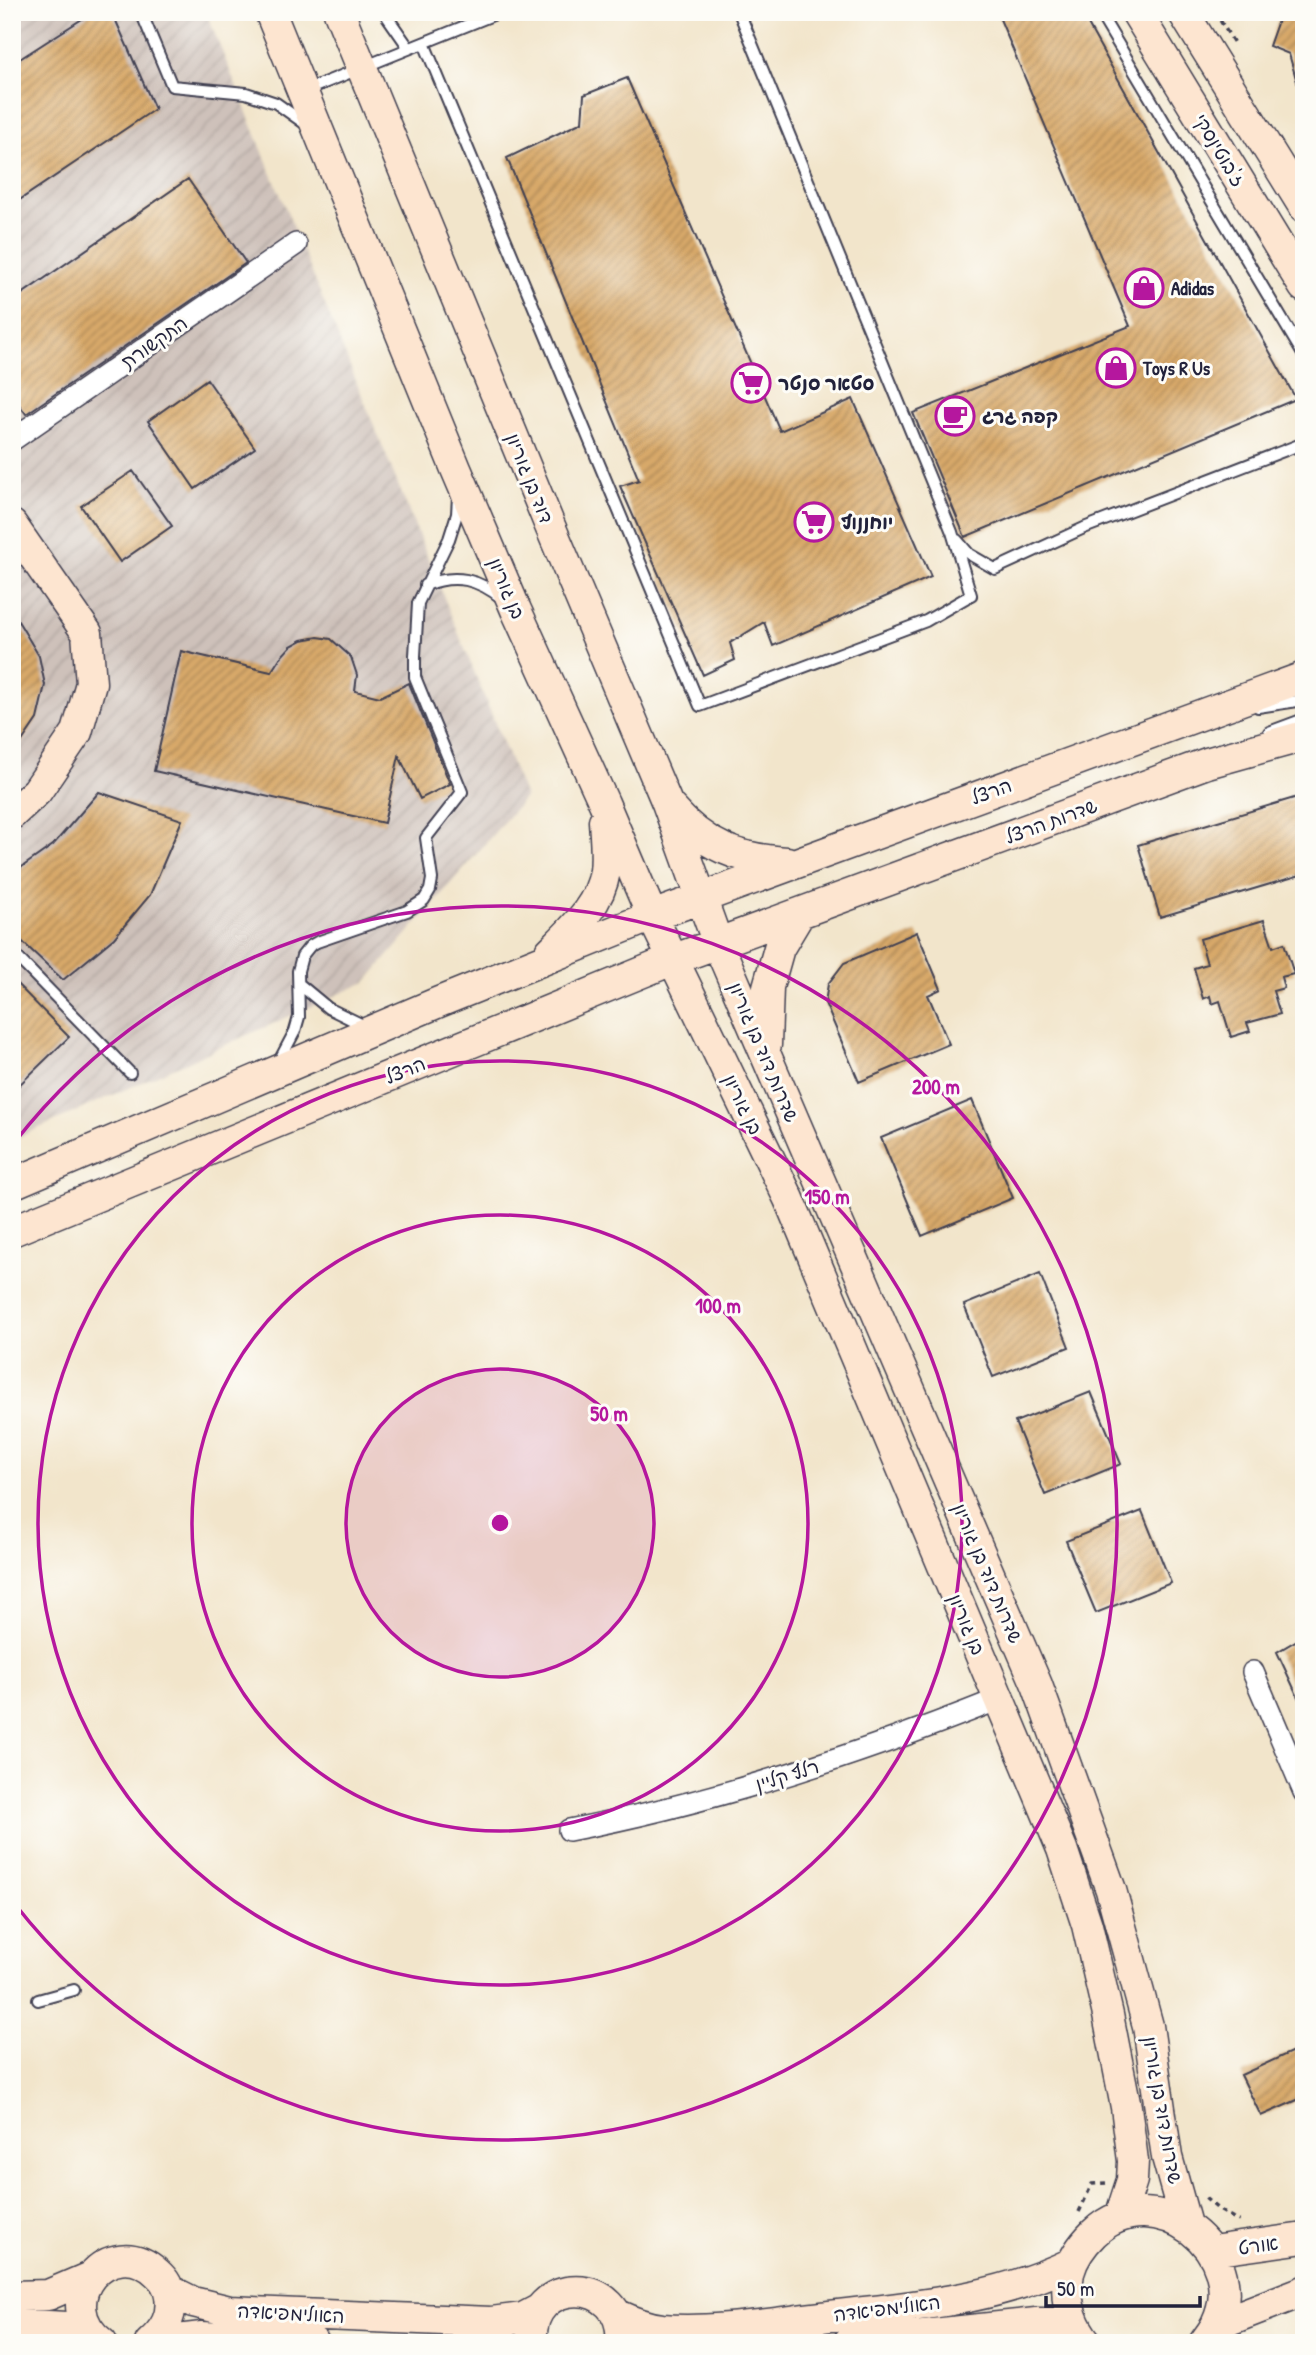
<svg xmlns="http://www.w3.org/2000/svg" width="1316" height="2355" viewBox="0 0 1316 2355" font-family="'Patrick Hand','Playpen Sans Hebrew',sans-serif">
<style>
.industrial{fill:url(#industrial-furrows)}
.building{fill:url(#building-hatch)}
.lines{fill:none;stroke-linecap:round;stroke-linejoin:round}
.lane-casing{stroke:#413f51;stroke-width:14}
.street-casing{stroke:#413f51;stroke-width:24}
.secondary-casing{stroke:#413f51;stroke-width:33}
.path{stroke:#413f51;stroke-width:3.5;stroke-dasharray:5 5;stroke-linecap:butt}
.lane{stroke:#fff;stroke-width:10}
.street{stroke:#fff;stroke-width:21}
.secondary{stroke:#fde5d0;stroke-width:30}
.ring{fill:none;stroke:#b5179e;stroke-width:3.5}
.labels{text-anchor:middle;dominant-baseline:central;stroke-width:6;stroke-linejoin:round;paint-order:stroke}
.street-label{font-size:19px;fill:#22223b;stroke:#fdfcf7}
.poi-label{font-size:19px;font-weight:bold;fill:#22223b;stroke:#fdfcf7;text-anchor:start}
.centre{fill:#b5179e;stroke:#fdfcf7;stroke-width:3.5}
.ring-label{font-size:21px;text-anchor:middle;font-weight:bold;fill:#b5179e;stroke:#fdfcf7;stroke-width:6;stroke-linejoin:round;paint-order:stroke}
</style>
<defs>
<pattern id="industrial-furrows" width="10" height="10" patternUnits="userSpaceOnUse" patternTransform="scale(1.75)"><rect width="10" height="10" fill="#cec1ba"/><path d="M-1 1l2-2M0 10L10 0M9 11l2-2" fill="none" stroke="#b1a6a1"/></pattern>
<pattern id="building-hatch" width="6" height="6" patternUnits="userSpaceOnUse" patternTransform="scale(1.75)"><rect width="6" height="6" fill="#d8a969"/><path d="M-1 1l2-2M0 6l6-6M5 7l2-2" fill="none" stroke="#af8958"/></pattern>
</defs>
<rect width="100%" height="100%" fill="#fdfcf7"/>
<filter id="ink" filterUnits="userSpaceOnUse"><feTurbulence type="fractalNoise" baseFrequency=".0143" numOctaves="2"/><feDisplacementMap in="SourceGraphic" scale="14" xChannelSelector="R" yChannelSelector="G"/><feConvolveMatrix kernelMatrix="1 2 1 2 8 2 1 2 1" color-interpolation-filters="sRGB"/></filter>
<filter id="wash" filterUnits="userSpaceOnUse"><feTurbulence type="fractalNoise" baseFrequency=".00686" numOctaves="4" result="noise"/><feDisplacementMap in="SourceGraphic" scale="28" xChannelSelector="R" yChannelSelector="G"/><feGaussianBlur stdDeviation="1.57" result="paint"/><feColorMatrix in="noise" values="0 0 0 0 0 0 0 0 0 0 0 0 0 0 0 0 0 1.4 0 .05"/><feComposite in="paint" operator="in"/></filter>
<g filter="url(#wash)">
<rect width="100%" height="100%" fill="#f2e5cb"/>
<path class="industrial" d="M12,12H206L525,797L366,982L12,1140Z"/>
<g id="blocks">
<path class="building" d="M93,12H112L155,109L12,205V64Z
M997,12H1081L1296,399L965,537L913,413L1130,326Z
M1281,12H1304V89H1299L1289,54L1269,46Z
M627,78L780,431L853,399L931,577L773,646L764,622L730,643L735,660L703,675L620,486L639,480L507,158L582,122L584,95Z
M188,179L246,263L26,414L12,395V301Z
M207,379L255,448L195,489L148,421Z
M133,471L172,526L120,562L81,506Z
M12,611L39,656L45,685L37,719L12,756Z
M318,637L331,639L351,657L357,675L355,691L380,697L409,683L450,784L420,799L399,756L384,823L154,771L181,651L271,672L280,658L291,646L302,640Z
M99,792L182,820L150,895L114,938L63,980L12,932V874L53,845Z
M1304,795V874L1160,917L1138,845Z
M1264,920L1273,947L1284,943L1294,974L1281,977L1284,988L1273,991L1280,1014L1247,1023L1250,1031L1231,1037L1220,1001L1212,1004L1210,996L1203,999L1194,968L1207,964L1200,939Z
M917,932L941,989L928,995L949,1044L859,1082L825,1003L828,984L844,963Z
M12,979L69,1037L12,1092Z
M972,1100L1013,1198L922,1236L881,1138Z
M1040,1274L1069,1347L993,1377L964,1305Z
M1091,1392L1121,1464L1045,1495L1015,1422Z
M1142,1511L1171,1583L1096,1613L1066,1541Z
M1304,1636V1710L1277,1652Z
M1304,2046V2097L1261,2116L1241,2075Z"/>
</g>
</g>
<g filter="url(#ink)">
<use href="#blocks" fill-opacity="0" stroke="#413f51" stroke-width="2"/>
<g class="lines">
<g class="lane-casing">
<path id="lane" d="M141,12L172,86L246,93L276,103L307,125
M384,12L409,48
M1099,12L1304,356
M424,43L700,706L926,621L971,595L952,532L739,12
M304,91L500,12
M957,540L969,554L995,569L1084,528L1304,443
M425,585C456,573 478,579 503,599
M1258,707L1304,700
M1269,732L1304,719
M12,952L130,1073
M299,984L328,1008L367,1027
M277,1065L295,1031L299,1017L298,971L302,956L310,946L317,942L407,911L424,900L430,890L432,879L426,838L462,792L415,677V656L418,603L449,539L457,514L458,496
M38,2000L74,1990"/>
</g>
<g class="street-casing">
<path id="street" d="M12,440L296,244
M1253,1672L1304,1792
M569,1830C717,1802 859,1755 999,1699"/>
</g>
<g class="secondary-casing">
<path id="secondary" d="M270,12L456,469L516,610L604,803L652,916L789,1199L1062,1849L1087,1925L1108,2015L1126,2107L1133,2161L1132,2180L1120,2217
M339,12L550,526L667,803L718,944L1037,1685L1111,1890L1148,2026L1167,2157L1186,2225
M1136,12L1304,287
M1183,12L1304,207
M12,525L87,633L91,683L77,732L37,791L12,814
M671,808C704,846 737,859 787,862
M550,952C573,929 600,905 605,871C607,855 605,837 604,821
M766,1045L768,987L779,948L800,913
M12,1184L439,1002L652,916L1304,677
M12,1231L672,960L1207,763L1304,736
M1212,2251L1304,2238
M169,2290L193,2302L230,2311L491,2322L523,2318L540,2309
M12,2296L48,2295L90,2277
M616,2314C631,2321 645,2327 662,2329C713,2333 771,2323 822,2317C909,2306 991,2302 1072,2263
M12,2324L66,2327L94,2336
M1216,2325L1304,2291
M102,2343C48,2302 110,2229 157,2273C164,2279 169,2287 170,2296C173,2316 165,2330 150,2343
M153,2343L202,2337L314,2343
M532,2343C526,2273 628,2275 621,2343
M848,2343L1036,2323H1058L1077,2330
M1087,2343C1070,2322 1064,2299 1069,2273C1073,2257 1082,2245 1094,2233C1154,2176 1252,2251 1216,2325C1213,2331 1208,2337 1204,2343"/>
</g>
<path class="path" d="M1215,12L1234,43
M1205,2198L1219,2210L1239,2221
M1079,2212L1092,2184L1106,2183"/>
<use href="#lane" class="lane"/>
<use href="#street" class="street"/>
<use href="#secondary" class="secondary"/>
</g>
</g>
<circle cx="500" cy="1523" r="154" fill="#b5179e" fill-opacity=".12"/>
<g class="ring">
<circle cx="500" cy="1523" r="154"/>
<circle cx="500" cy="1523" r="308"/>
<circle cx="500" cy="1523" r="462"/>
<path d="M14 1143A617 617 0 1 1 14 1903"/>
</g>
<defs>
<g id="shop-ring" transform="scale(2.0125)"><circle r="9.5" fill="#fdfcf7" stroke="#b5179e" stroke-width="1.5"/><path d="M-5-2.5h2.3a2.7 3.5 0 0 1 5.4 0H5L5.5 6h-11ZM-1.5-2.5h3a1.5 2.3 0 0 0-3 0Z" fill="#b5179e"/></g>
<g id="supermarket-ring" transform="scale(2.0125)"><circle r="9.5" fill="#fdfcf7" stroke="#b5179e" stroke-width="1.5"/><path d="M-6-5.5h2.5l.6 2H6L4.5 2H-2.5L-4.4-4H-6ZM-1.5 3.2a1.3 1.3 0 1 0 .1 0ZM3 3.2a1.3 1.3 0 1 0 .1 0Z" fill="#b5179e"/></g>
<g id="cafe-ring" transform="scale(2.0125)"><circle r="9.5" fill="#fdfcf7" stroke="#b5179e" stroke-width="1.5"/><path d="M-5.5-4.5H6V0H3Q3 3.5 0 3.5H-2.5Q-5.5 3.5-5.5 0ZM3-3.2v2h1.7v-2ZM-6 4.5H4V6H-6Z" fill="#b5179e"/></g>
</defs>
<g fill-rule="evenodd">
<use href="#shop-ring" x="1144" y="288"/>
<use href="#shop-ring" x="1116" y="368"/>
<use href="#supermarket-ring" x="751" y="383"/>
<use href="#cafe-ring" x="955" y="416"/>
<use href="#supermarket-ring" x="814" y="522"/>
</g>
<g class="labels">
<g class="street-label">
<text transform="translate(1220 150) rotate(59)">ז'בוטינסקי</text>
<text transform="translate(154 342) rotate(-35)">התקשורת</text>
<text transform="translate(530 478) rotate(68)">דוד בן גוריון</text>
<text transform="translate(507 588) rotate(67)">בן גוריון</text>
<text transform="translate(991 791) rotate(-20)">הרצל</text>
<text transform="translate(1051 821) rotate(-20)">שדרות הרצל</text>
<text transform="translate(764 1052) rotate(67)">שדרות דוד בן גוריון</text>
<text transform="translate(405 1070) rotate(-22)">הרצל</text>
<text transform="translate(743 1104) rotate(64)">בן גוריון</text>
<text transform="translate(988 1573) rotate(67)">שדרות דוד בן גוריון</text>
<text transform="translate(967 1624) rotate(67)">בן גוריון</text>
<text transform="translate(787 1775) rotate(-17)">רלף קליין</text>
<text transform="translate(1163 2110) rotate(80)">שדרות דוד בן גוריון</text>
<text transform="translate(1258 2245) rotate(-8)">אורט</text>
<text transform="translate(887 2308) rotate(-7)">האולימפיאדה</text>
<text transform="translate(291 2313) rotate(3)">האולימפיאדה</text>
</g>
<g class="poi-label">
<text x="1171" y="288">Adidas</text>
<text x="1143" y="368">Toys R Us</text>
<text x="778" y="383">סטאר סנטר</text>
<text x="982" y="416">קפה גרג</text>
<text x="841" y="522">יוחננוף</text>
</g>
</g>
<circle cx="500" cy="1523" r="10" class="centre"/>
<g class="ring-label">
<text x="936" y="1094">200 m</text>
<text x="827" y="1204">150 m</text>
<text x="718" y="1313">100 m</text>
<text x="609" y="1421">50 m</text>
</g>
<rect width="1316" height="2355" fill="none" stroke="#fdfcf7" stroke-width="42"/>
<path d="M1046 2296v10h154v-10" fill="none" stroke="#22223b" stroke-width="3.5"/>
<text x="1057" y="2296" font-size="21" fill="#22223b" stroke="#fdfcf7" stroke-width="5" paint-order="stroke">50 m</text>
</svg>
